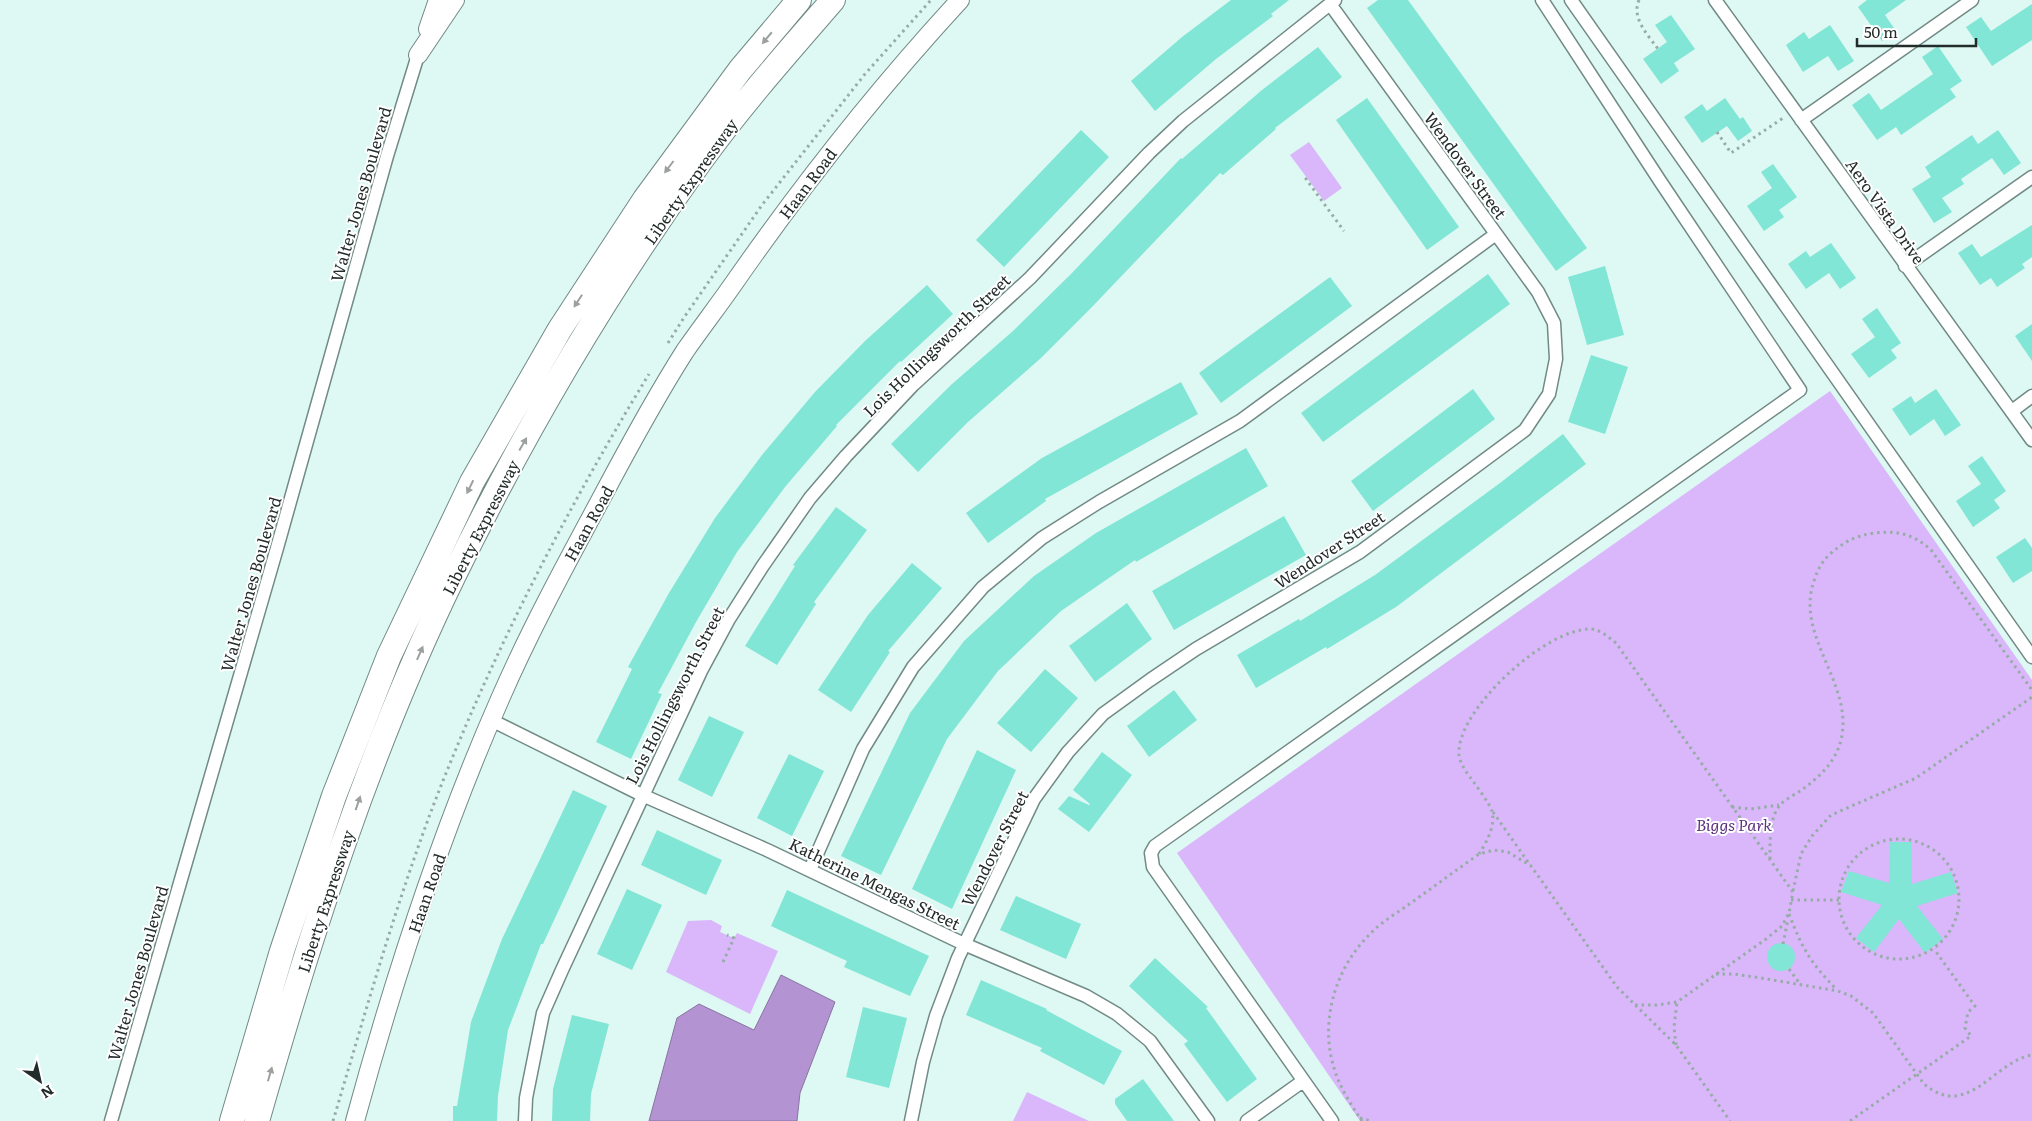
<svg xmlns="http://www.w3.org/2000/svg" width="2032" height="1121" viewBox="0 0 2032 1121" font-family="Literata,serif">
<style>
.green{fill:#d9b7fa}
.water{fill:#b493d3;stroke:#8874a0}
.building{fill:#81e6d5}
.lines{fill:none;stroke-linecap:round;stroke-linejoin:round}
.street-casing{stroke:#728a85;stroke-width:15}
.secondary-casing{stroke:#728a85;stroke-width:20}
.highway-casing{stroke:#728a85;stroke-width:26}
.path{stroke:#97aba7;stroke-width:3;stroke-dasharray:2.5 4;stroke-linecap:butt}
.street{stroke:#fff;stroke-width:12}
.secondary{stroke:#fff;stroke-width:18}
.highway{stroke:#fff;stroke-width:24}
.oneway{fill:#9ca09f}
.labels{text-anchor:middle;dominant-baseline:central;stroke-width:4;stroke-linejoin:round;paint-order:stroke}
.street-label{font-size:16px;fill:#222c2a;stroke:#fff}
.park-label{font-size:16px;font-style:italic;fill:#5c317e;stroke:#fff}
</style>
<rect width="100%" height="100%" fill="#def8f3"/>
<path class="green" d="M1309,142L1342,188L1324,201L1290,155Z
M1830,391L2032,680V1121H1360L1177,853Z
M711,920L722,926L720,932L734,938L737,933L778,951L750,1014L666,972L688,921Z
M1027,1092L1089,1121H1013Z"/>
<path class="water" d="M781,975L835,1002L800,1093L797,1121H649L677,1018L699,1004L754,1030Z"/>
<path class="building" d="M1231,0H1289L1271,14L1273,16L1216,59L1155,111L1131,81L1182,37Z
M1378,0H1408L1587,248L1556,271L1367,8Z
M1867,0H1906L1885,15L1896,31L1882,41L1858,7Z
M2032,4V40L1992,66L1966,27L1981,17L1991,31Z
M1671,15L1695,49L1674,63L1679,71L1661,84L1643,59L1667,42L1655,25Z
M1830,25L1854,61L1838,71L1828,56L1803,72L1786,45L1804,32L1809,39Z
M1938,46L1962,81L1950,89L1956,97L1901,135L1896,127L1877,140L1852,105L1869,93L1881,110L1933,74L1922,57Z
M1318,47L1342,77L1275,128L1276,129L1223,175L1220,173L1091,308L1041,358L968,422L918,472L891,444L952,384L1013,331L1072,273L1181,158L1182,159L1262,90Z
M1367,98L1459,227L1427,250L1336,120Z
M1725,98L1740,119L1743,117L1752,131L1738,141L1727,126L1702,143L1684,117L1702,104L1707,111Z
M1081,130L1109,157L1004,267L976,240Z
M1998,130L2021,163L2004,175L1992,158L1961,179L1964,184L1942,198L1952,212L1934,223L1912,189L1931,177L1925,167L1972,135L1978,144Z
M1773,164L1797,197L1779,210L1784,217L1764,231L1747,206L1772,188L1761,172Z
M2032,225V257L2022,264L2025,268L1997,287L1991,278L1980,285L1958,253L1972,244L1981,257Z
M1831,243L1856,278L1840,289L1829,273L1806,289L1788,264L1806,251L1810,257Z
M1605,266L1624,335L1587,345L1568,277Z
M1488,274L1510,304L1323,442L1301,413Z
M1330,277L1352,306L1221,403L1199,373Z
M927,285L953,314L901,362L900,361L836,425L837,426L785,487L737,552L696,622L658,693L662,694L631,759L596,742L632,669L628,667L669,593L715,518L762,455L815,392L865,341Z
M1877,308L1901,343L1891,350L1897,358L1869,378L1851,354L1875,337L1862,319Z
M2032,324V361L2015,336Z
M1591,355L1628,367L1605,434L1568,422Z
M1181,382L1198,414L1045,499L1046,501L988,543L966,513L1042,458Z
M1473,389L1495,419L1373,511L1351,481Z
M1936,389L1961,425L1945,436L1934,419L1910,436L1892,409L1911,396L1915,403Z
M1563,434L1586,464L1396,607L1327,649L1326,647L1256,688L1237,655L1299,619L1300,621L1375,575L1500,483Z
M1246,448L1268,486L1136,562L1135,560L1061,611L998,671L947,739L881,875L841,856L910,713L964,641L1034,576L1096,533Z
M1982,456L2006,491L1994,500L2000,508L1973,527L1956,501L1981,484L1968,466Z
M836,507L867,530L814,602L816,604L777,665L745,646L795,566L793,565Z
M1284,516L1306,555L1174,630L1152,591Z
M2025,538L2032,548V571L2013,583L1996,557Z
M912,563L942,588L888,651L890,652L851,712L818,690L868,615Z
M1127,603L1152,639L1095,682L1069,646Z
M1045,669L1078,698L1031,752L997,723Z
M1174,690L1197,720L1149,757L1127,726Z
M709,716L744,732L712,797L678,780Z
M977,750L1016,770L952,909L912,889Z
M1102,752L1132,775L1089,832L1058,809L1069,796L1089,805L1090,804L1073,790Z
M789,754L824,771L792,836L757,818Z
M573,790L607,806L543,944H541L508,1030L498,1096L497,1121H453V1106H457L471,1022L502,939Z
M657,830L722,860L706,895L641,865Z
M1890,842H1912V884L1951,872L1958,893L1917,906L1943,939L1925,953L1899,919L1874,952L1856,938L1882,905L1841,892L1849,871L1889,883Z
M627,889L662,905L632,970L597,954Z
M787,890L929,956L910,996L844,967L847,961L771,926Z
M1016,896L1081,924L1066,959L1000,930Z
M1767 957a14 14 0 1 1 28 0a14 14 0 1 1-28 0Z
M1155,958L1208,1007L1206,1008L1257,1079L1227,1102L1184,1044L1188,1041L1129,986Z
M981,980L1047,1009L1046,1010L1122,1051L1104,1085L1040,1051L1042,1048L966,1015Z
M863,1007L907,1018L889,1088L846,1077Z
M572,1015L609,1024L591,1094L590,1121H552L553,1089Z
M1143,1079L1174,1121H1127L1115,1104V1099Z"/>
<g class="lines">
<g class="street-casing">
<path id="street" d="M1571,0L2032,657
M1715,0L2032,440
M1801,120L1972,0
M1905,266L2032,177
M2012,411L2032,396
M491,720L642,795L767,850L964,944L1086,996L1117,1014L1150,1041L1208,1121
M810,870L863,749L913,667L983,587L1042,538L1099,502L1240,421L1496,234
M111,1121L277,548L387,156L418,55
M525,1121L526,1098L543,1013L562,970L701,671L729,619L762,567L810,498L846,456L913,385L1030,278L1149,153L1183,121L1335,0
M911,1121L923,1062L936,1016L958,958L1034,799L1068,752L1103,714L1150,680L1196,649L1360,552L1525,430L1549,394L1556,359L1554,323L1538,292L1330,4
M1247,1121L1303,1081
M1332,1121L1153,867L1151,853L1155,846L1800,390L1660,181L1542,0"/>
</g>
<g class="secondary-casing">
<path id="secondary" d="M428,29L438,0
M418,55L455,0
M355,1121C394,978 440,835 500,699C530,630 566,564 602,497C628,448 655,398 685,351C701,328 718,306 734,283C803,184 878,89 960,0"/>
</g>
<g class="highway-casing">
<path id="highway" d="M232,1121L282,951L334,796L389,656L472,482L560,329L645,199L740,70L799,0
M257,1121C310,935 369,749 454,575C524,432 606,292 699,163C740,106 787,53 833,0"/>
</g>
<path class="path" d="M1639,0C1631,18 1648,35 1658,49
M1717,132L1731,153L1783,118
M1307,178L1306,179L1344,231
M668,343L685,316L762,205L865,74L931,0
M1732,807L1751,809L1779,805
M1493,812L1528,862
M1839 899a60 60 0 1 1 120 0a60 60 0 1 1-120 0Z
M1479,854C1486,843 1496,826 1492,811C1490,804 1473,781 1467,773C1462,765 1458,759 1459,749C1463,705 1546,629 1590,629C1600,629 1608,637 1616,643L1793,892L1789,913L1782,926L1766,939L1677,1002L1657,1005H1635
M1770,859C1770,843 1769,816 1781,804C1786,799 1794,795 1800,791C1820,777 1838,760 1842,735C1851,681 1795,635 1814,581C1817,571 1821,563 1829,555C1843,542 1857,535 1875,533C1898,530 1915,535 1931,550L2032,690
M1793,891L1801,854L1812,836L1831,815L1916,778L2032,697
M1791,900H1839
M1789,914C1803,950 1810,962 1837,990
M1783,944L1788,919
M723,962L734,938L727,935
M1789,969L1800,984
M1716,974H1734L1761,978L1838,991L1851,996L1873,1013L1924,1084C1968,1121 1994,1061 2032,1055
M1676,1045L1674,1027L1677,1002
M1360,1118L1371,1121
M333,1121C365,1014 395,906 435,801C493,652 566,510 649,374
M1362,1121C1352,1106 1341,1090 1335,1071C1319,1024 1334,970 1369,935C1380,923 1395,914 1408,905C1432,888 1455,871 1479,854L1494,850L1508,852L1531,866L1617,987L1676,1045L1730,1121
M1850,1121L1971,1036L1965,1028L1968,1012L1975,1006L1934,949"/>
<use href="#street" class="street"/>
<use href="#secondary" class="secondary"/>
<use href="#highway" class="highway"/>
</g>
<defs><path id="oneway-solid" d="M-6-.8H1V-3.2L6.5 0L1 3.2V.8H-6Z" transform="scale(1.25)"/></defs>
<g class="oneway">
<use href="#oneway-solid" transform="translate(767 38) rotate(130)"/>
<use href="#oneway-solid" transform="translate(669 167) rotate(127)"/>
<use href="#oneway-solid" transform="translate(578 301) rotate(123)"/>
<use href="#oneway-solid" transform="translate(523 444) rotate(-60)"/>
<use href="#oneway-solid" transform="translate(470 487) rotate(116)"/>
<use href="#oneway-solid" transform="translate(420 653) rotate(-66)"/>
<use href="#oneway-solid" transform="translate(358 803) rotate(-71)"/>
<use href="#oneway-solid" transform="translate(270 1074) rotate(-74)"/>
</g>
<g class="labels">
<g class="street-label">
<text transform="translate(1466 165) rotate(54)">Wendover Street</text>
<text transform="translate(690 181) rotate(-55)">Liberty Expressway</text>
<text transform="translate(807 183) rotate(-53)">Haan Road</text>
<text transform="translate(360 194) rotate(-74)">Walter Jones Boulevard</text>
<text transform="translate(1886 211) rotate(55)">Aero Vista Drive</text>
<text transform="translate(936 345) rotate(-44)">Lois Hollingsworth Street</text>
<text transform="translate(588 523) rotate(-61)">Haan Road</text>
<text transform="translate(480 527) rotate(-63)">Liberty Expressway</text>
<text transform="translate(1329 549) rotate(-33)">Wendover Street</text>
<text transform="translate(250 584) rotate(-74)">Walter Jones Boulevard</text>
<text transform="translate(674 695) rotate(-63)">Lois Hollingsworth Street</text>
<text transform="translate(994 848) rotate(-63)">Wendover Street</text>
<text transform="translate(875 883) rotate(26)">Katherine Mengas Street</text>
<text transform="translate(426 893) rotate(-71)">Haan Road</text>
<text transform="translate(325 901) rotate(-72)">Liberty Expressway</text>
<text transform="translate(137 973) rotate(-74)">Walter Jones Boulevard</text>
</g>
<g class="park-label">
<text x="1734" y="824">Biggs Park</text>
</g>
</g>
<g transform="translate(40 1081) rotate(146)" stroke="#ffffff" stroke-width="4" paint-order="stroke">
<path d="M0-4L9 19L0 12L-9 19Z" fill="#222c2a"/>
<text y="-8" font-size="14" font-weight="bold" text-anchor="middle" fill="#222c2a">N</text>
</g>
<path d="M1857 38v8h119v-8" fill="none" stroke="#222c2a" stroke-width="2.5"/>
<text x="1864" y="38" font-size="15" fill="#222c2a" stroke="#ffffff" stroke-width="4" paint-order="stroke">50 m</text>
</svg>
